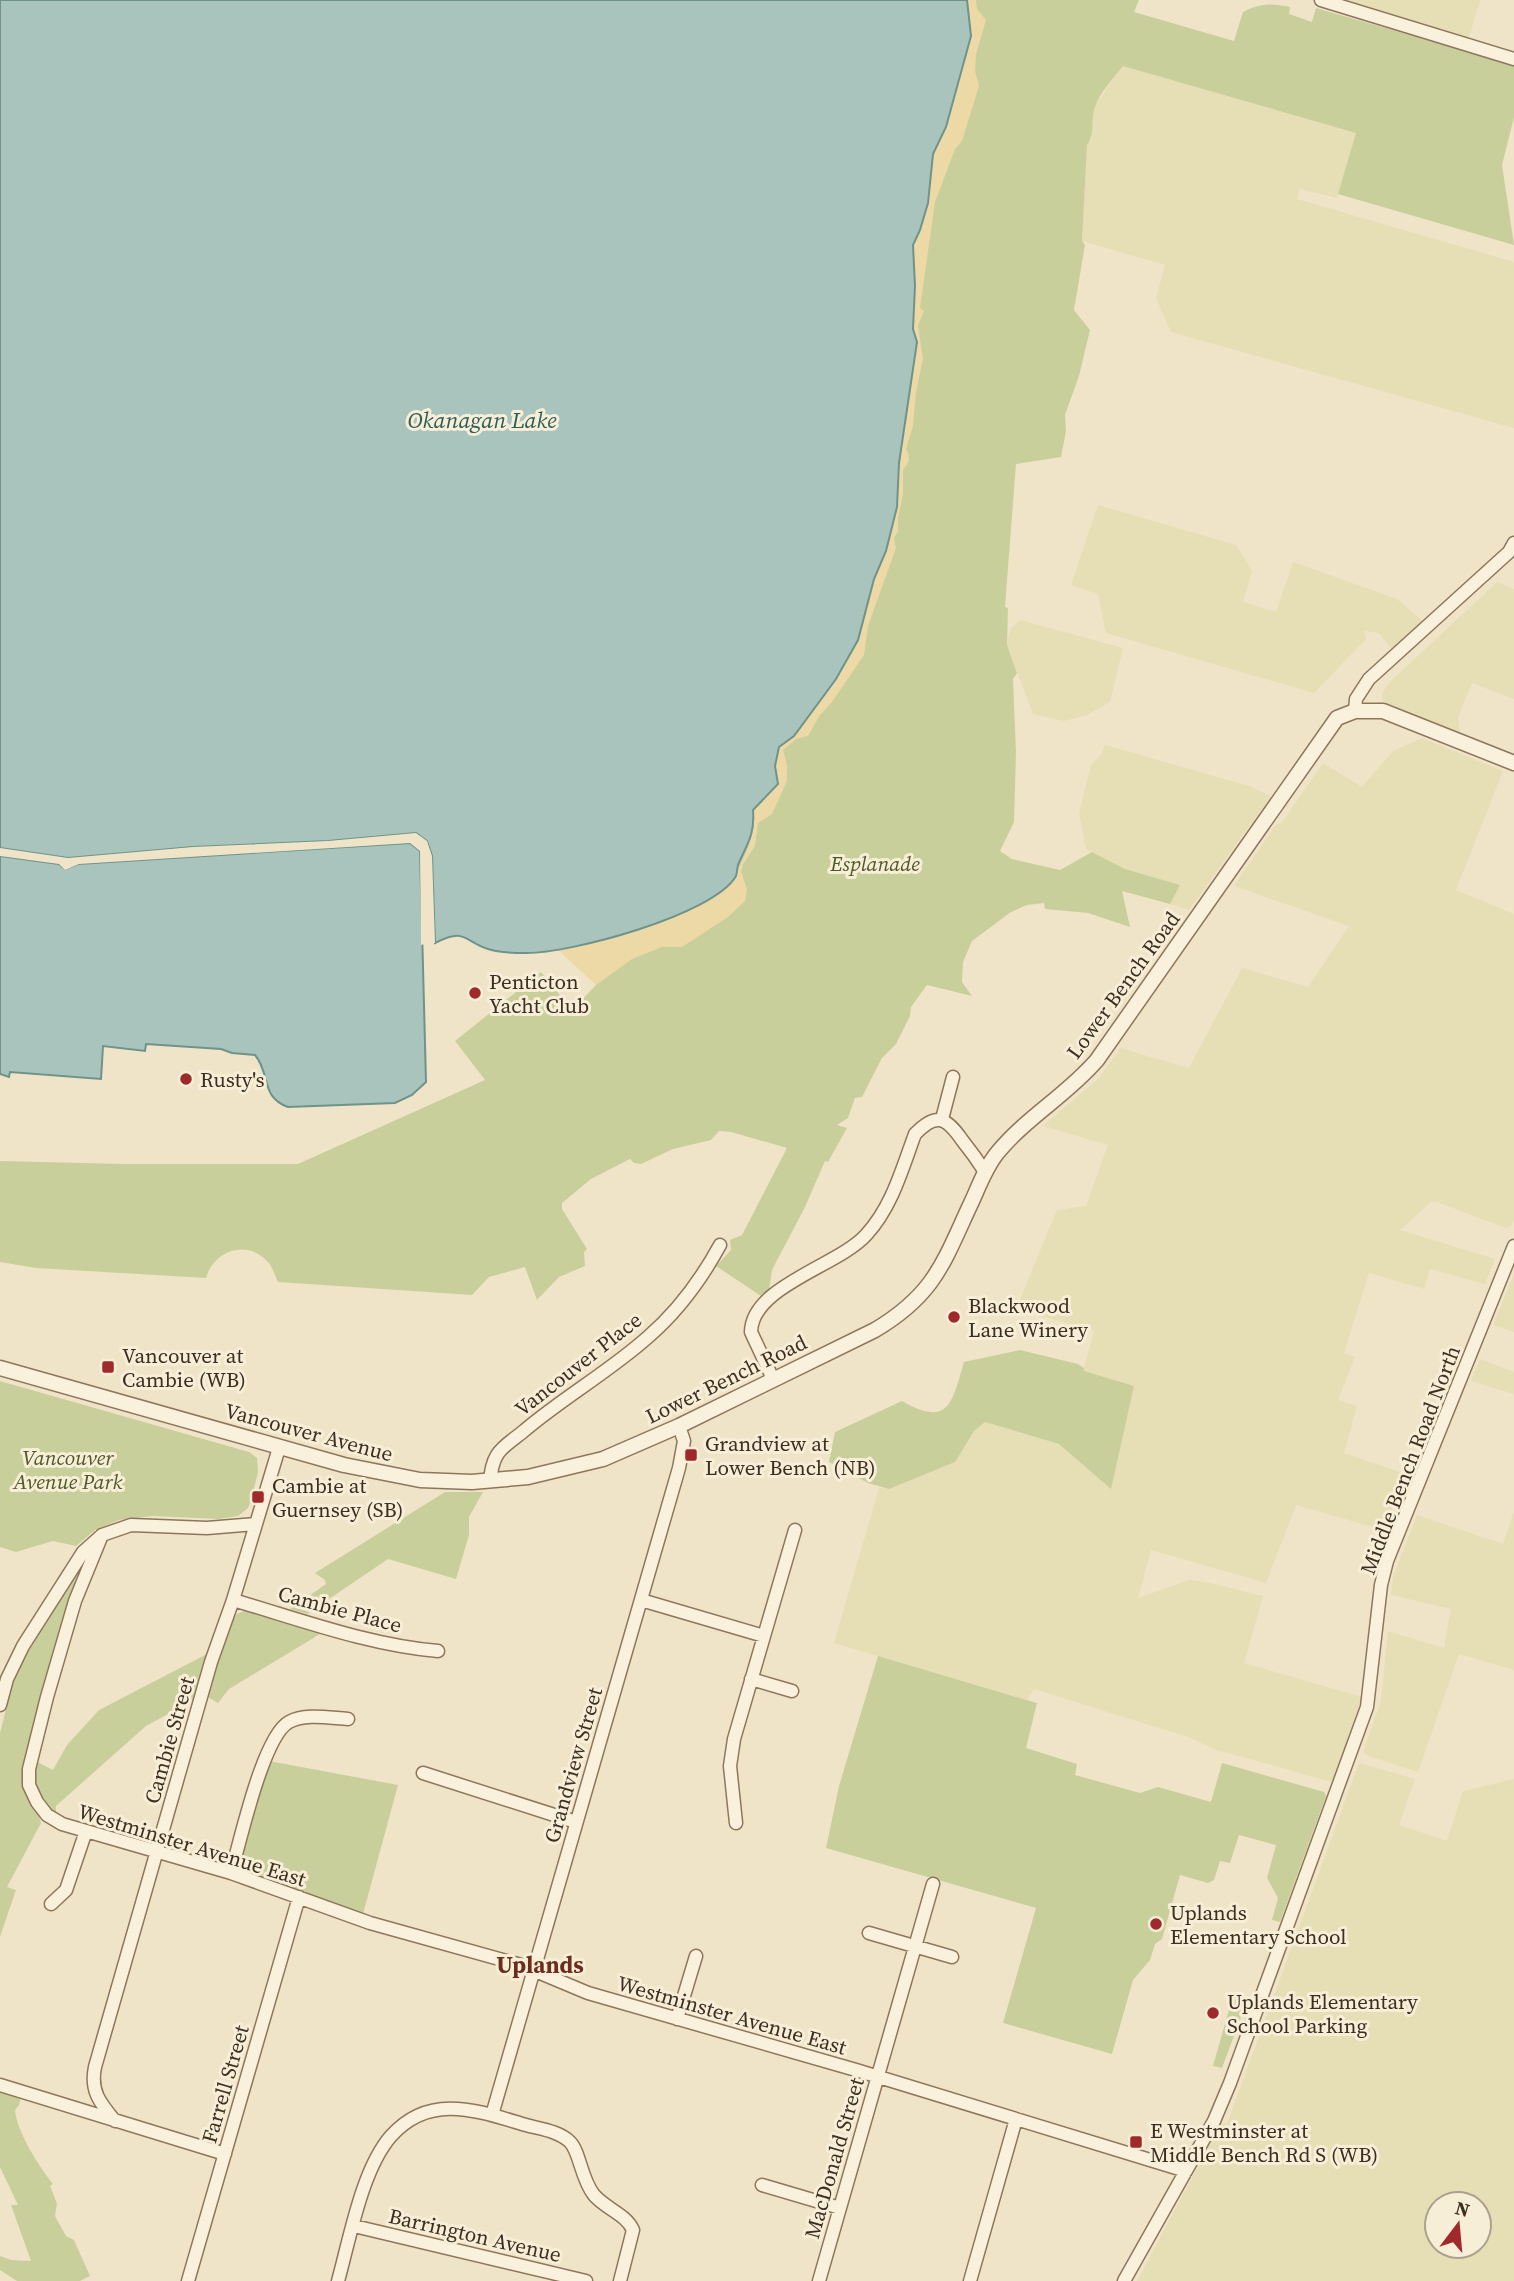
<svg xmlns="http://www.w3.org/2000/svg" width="1514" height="2281" viewBox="0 0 1514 2281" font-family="'Source Serif 4',serif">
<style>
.farmland{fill:#e6deb5;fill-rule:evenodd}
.green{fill:#c9cf9b}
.sand{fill:#ecd9a5}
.water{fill:#a9c4bc;stroke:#6f938a;stroke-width:2}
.pier{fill:#f0e4c8}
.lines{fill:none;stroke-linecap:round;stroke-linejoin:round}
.minor-casing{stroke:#8d765c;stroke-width:15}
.tertiary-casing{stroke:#8d765c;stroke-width:17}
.minor{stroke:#faf1dc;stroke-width:12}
.tertiary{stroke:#faf1dc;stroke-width:14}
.poi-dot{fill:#9e2a2b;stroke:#f7eed8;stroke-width:2.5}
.labels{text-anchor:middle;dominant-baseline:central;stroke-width:6;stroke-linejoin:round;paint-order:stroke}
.park-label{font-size:21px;font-style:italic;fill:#4d5a26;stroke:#f7eed8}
.poi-label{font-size:21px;fill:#3d2e20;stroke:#f7eed8;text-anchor:start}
.street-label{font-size:21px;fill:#3d2e20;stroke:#f7eed8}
.water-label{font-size:23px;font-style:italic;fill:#2f5d5a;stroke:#f7eed8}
.neighbourhood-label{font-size:23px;font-weight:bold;fill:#6b2e1e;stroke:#f7eed8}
</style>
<rect width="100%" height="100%" fill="#f0e4c8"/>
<path class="farmland" d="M1335,0H1480L1468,41Z
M1123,65L1357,133L1337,198L1300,189L1297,199L1514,262V428L1171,332L1156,298L1165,265L1082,241L1087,144L1092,139L1093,114L1096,104Z
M1098,505L1236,545L1252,571L1243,602L1276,612L1293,562L1397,599L1423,621L1392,650L1379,633L1364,631L1366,639L1314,693L1106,633L1098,594L1071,585Z
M1497,582L1514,589V699L1472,683L1458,717L1460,733L1383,704L1382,693L1390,682Z
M1020,620L1123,648L1110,702L1087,715L1064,721L1033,714L1007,645L1011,628Z
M1422,738L1503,771L1456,890L1514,914V1220L1511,1226L1506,1228L1437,1202H1431L1400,1230L1495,1259L1485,1284L1430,1269L1424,1289L1369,1273L1344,1353L1355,1357L1338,1400L1357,1406L1344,1453L1406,1474L1383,1530L1296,1505L1266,1583L1151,1550L1138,1598L1189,1580L1206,1582L1263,1596L1244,1663L1362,1697L1332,1782L1217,1750L1188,1737L1034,1689L1027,1700L834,1643L879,1488L889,1489L954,1462L974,1431L985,1422L1059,1444L1111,1488L1083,1371L1094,1331L1016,1309L1057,1210L1086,1206L1108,1145L1043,1126L1099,1078L1120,1048L1189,1068L1242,968L1308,987L1349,926L1234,886L1275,826L1283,821L1323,763L1362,787L1393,751Z
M1105,745L1249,786L1271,796L1189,910L1170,904L1180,885L1125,869L1086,849L1079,813L1091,765L1101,754Z
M1514,1274V1332L1493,1325Z
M1480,1359L1514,1372V1394L1471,1381Z
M1514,1511V1670L1459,1654L1418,1772L1368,1756L1363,1752L1381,1701L1388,1631L1444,1648L1451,1609L1391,1595L1393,1577L1417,1515L1503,1544Z
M1359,1763L1415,1779L1399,1825L1447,1841L1463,1791L1514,1779V2281H1137L1221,2123L1227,2124ZM1437,2204H1479V2246H1437Z"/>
<path class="green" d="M967,0H1139L1134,12L1234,41L1243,12C1260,3 1271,3 1290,7L1289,14L1312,22L1316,8L1514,65V117L1502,165L1514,245L1338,194L1356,133L1123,66C1114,78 1100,92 1095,107C1090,120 1096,134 1087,145L1082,241L1085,245L1074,310L1090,330L1079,376L1065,415L1066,431L1061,457L1016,464L1005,607L1008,608L1007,645L1017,673L1013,679L1016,753L1014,822L1000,851L1012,859L1060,870L1092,852L1125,869L1180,885L1170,904L1122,891L1130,927L1088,913L1045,909L1044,903L1027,905L1011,912L972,941L963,962L962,982L972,996L927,985L911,1007L910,1016L896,1044L882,1058L862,1097L855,1098L848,1118L837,1125L847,1128L828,1162L825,1161L805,1207L772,1270L769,1290L761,1296L716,1266L731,1250L730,1240L742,1235L787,1148L731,1132L719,1131L711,1140L673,1149L641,1164L634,1163L630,1159L591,1179L562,1203V1209L587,1249L584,1252L585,1266L559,1277L537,1300L525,1267L489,1277L472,1295L278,1282C275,1276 273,1268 268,1262C247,1239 214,1250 206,1278L36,1268L0,1262V1161L125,1164H298L485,1080L455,1041L541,972L572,1010L596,985L775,766L915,286L971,36Z
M1020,1350L1078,1364L1084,1368V1371L1134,1386L1111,1489L1059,1444L985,1422L974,1431L955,1462L889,1489L868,1483L829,1462L835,1432L902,1401C949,1428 952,1403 964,1362Z
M0,1381L249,1452L257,1458L258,1472L251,1501L248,1508L238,1516L219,1519L153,1516L119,1520L95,1530L76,1546L53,1541L16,1552L0,1547Z
M445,1492H483L469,1517V1535L456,1579L388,1559L307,1614L290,1609L326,1584L325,1580L315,1573Z
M88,1551L26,1769L41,1823L7,1887L16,1890L0,1937V1733L12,1685L17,1671Z
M249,1609L325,1631L229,1689L218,1703L206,1696L230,1623L237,1614Z
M207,1654L192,1701L146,1726L56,1806V1813L59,1817C36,1802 34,1786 35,1761L53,1770L67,1745L99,1710Z
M878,1656L1037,1703L1026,1748L1077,1764L1075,1775L1140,1793L1158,1787L1211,1802L1222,1763L1324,1792L1326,1796L1280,1922L1272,1920L1278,1898L1267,1878L1276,1845L1239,1835L1230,1863L1220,1861L1214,1880L1208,1883L1180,1875L1162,1939L1155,1944L1150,1960L1133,1980L1112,2054L1003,2023L1036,1908L826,1848L839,1786Z
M269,1761L398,1785L363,1914L244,1871L241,1855Z
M1232,1999L1247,2001L1222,2068L1213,2066Z
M0,2089L21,2096L19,2105L15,2110C17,2132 38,2165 53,2184L50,2186L57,2204L55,2216L66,2236L74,2240L90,2276L80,2281H17L0,2270V2256L11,2260L31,2261L11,2205H18L0,2167Z"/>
<path class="sand" d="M967,0H976L977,9L986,20L976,54L975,71L979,86L962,141L955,149L935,202L920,308L924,311L918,326L923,359L916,392L913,426L906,449C911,458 909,463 903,470V494L898,518V531L894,538L896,548L868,626L864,655L832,702L820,715L808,736L796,739L783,750L787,765V781L772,814L758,823L755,846L743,864L741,872L747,889L745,901L728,917L682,947H662L632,959L596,985L558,950L608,939L663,922L701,904L724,887L735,877L748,848L754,827L753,810L778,784L775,766L779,747L794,736L836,679L869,601L874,579L886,551L897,507L899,463L917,342L913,329L915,286L913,245L920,230L928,203L933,154L946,127L971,36Z"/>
<path class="water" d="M0,0H967L971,36L946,127L933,154L928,203L920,230L913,245L915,286L913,329L917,342L899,463L897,507L886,551L874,579L858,640L836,679L794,736L779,747L775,766L778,784L753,810C755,835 747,844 738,865C737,869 737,873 736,876C714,915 568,954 525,953C513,953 500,953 488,949C463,941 466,927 435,943L432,856L427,841L416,833L328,841L193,847L68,858L0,848Z
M410,843L420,851L426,1082L412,1095L395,1103L288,1107C260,1097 271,1074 255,1055L232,1053L221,1049L146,1044L145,1051L103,1046L101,1079L10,1072L9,1077L0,1074V856L59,864L65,869L78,864Z"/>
<path class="pier" d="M416,833L427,841L432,856L435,943H431L429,856L424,843L415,837L328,844L193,851L107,858L411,839L416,841L423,851L425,944L421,945L420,851L410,843L79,864L65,870L59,864L0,856V852L60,860L66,865L77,861H68L0,851V848L68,858L193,847L328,841Z"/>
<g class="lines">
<g class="minor-casing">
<path id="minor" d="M1321,0L1514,59
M1355,711L1356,699L1369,679L1509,552L1514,543
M942,1119L953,1077
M773,1379L751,1332C752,1286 838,1266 866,1235C892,1207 902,1169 915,1134C936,1112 946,1117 962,1140C970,1150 978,1161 985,1172
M490,1481C491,1472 492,1463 497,1455C503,1445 516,1438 525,1430C564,1397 610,1371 648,1337C677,1312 702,1278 720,1245
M102,1535L75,1601L47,1697L29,1769V1785L37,1802L47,1815L62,1824L231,1873L370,1923L521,1965L588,1993L856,2070L1186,2171
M233,1600C299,1619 368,1645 438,1651
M641,1600L764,1636
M751,1679L792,1691
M0,1705L7,1679L23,1646L83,1552L102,1535L131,1525L207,1528L256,1524
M423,1773L576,1822
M736,1823L730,1766L734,1739L795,1530
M231,1873C240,1842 263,1736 289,1722C305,1713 330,1718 348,1719
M51,1904L66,1890L86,1831
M869,1933L952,1957
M677,2019L696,1956
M0,2085L225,2154
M492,2115L679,1468L684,1441L679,1426
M115,2121C100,2103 90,2091 95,2067L211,1662L233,1600L279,1448
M762,2185L840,2208
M354,2226L586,2281
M188,2281L299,1897
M338,2281C350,2238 362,2169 391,2136C430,2092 478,2111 526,2125C540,2129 559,2131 570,2142C580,2152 581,2179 594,2195C606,2209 626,2214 633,2230L620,2281
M819,2281L933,1884
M970,2281L1016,2119
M1124,2281L1214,2121L1230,2083L1367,1707L1381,1585L1387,1561L1514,1246"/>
</g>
<g class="tertiary-casing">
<path id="tertiary" d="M0,1368L344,1465L420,1480L472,1482L528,1477L603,1459L679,1426L875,1330C937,1293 944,1260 973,1199C980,1183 987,1165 998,1152C1027,1117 1068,1094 1097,1060L1337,718L1355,711H1383L1514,763"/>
</g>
<use href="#minor" class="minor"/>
<use href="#tertiary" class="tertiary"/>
</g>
<g class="poi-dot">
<circle cx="475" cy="993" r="7"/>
<circle cx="186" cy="1079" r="7"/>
<circle cx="954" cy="1317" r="7"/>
<rect x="101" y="1360" width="14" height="14" rx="3.5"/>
<rect x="684" y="1448" width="14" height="14" rx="3.5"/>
<rect x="251" y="1490" width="14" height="14" rx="3.5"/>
<circle cx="1156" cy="1924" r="7"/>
<circle cx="1213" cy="2013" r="7"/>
<rect x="1129" y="2135" width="14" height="14" rx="3.5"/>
</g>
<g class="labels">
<g class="park-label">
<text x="875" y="863">Esplanade</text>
<text x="68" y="1457">Vancouver<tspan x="68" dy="24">Avenue Park</tspan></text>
</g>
<g class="poi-label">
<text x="489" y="981">Penticton<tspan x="489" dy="24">Yacht Club</tspan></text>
<text x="200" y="1079">Rusty's</text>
<text x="968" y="1305">Blackwood<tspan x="968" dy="24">Lane Winery</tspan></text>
<text x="122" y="1355">Vancouver at<tspan x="122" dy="24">Cambie (WB)</tspan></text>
<text x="705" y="1443">Grandview at<tspan x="705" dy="24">Lower Bench (NB)</tspan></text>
<text x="272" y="1485">Cambie at<tspan x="272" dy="24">Guernsey (SB)</tspan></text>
<text x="1170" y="1912">Uplands<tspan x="1170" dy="24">Elementary School</tspan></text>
<text x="1227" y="2001">Uplands Elementary<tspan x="1227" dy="24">School Parking</tspan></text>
<text x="1150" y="2130">E Westminster at<tspan x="1150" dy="24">Middle Bench Rd S (WB)</tspan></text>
</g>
<g class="street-label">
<text transform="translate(1123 985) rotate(-54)">Lower Bench Road</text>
<text transform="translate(578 1364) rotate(-38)">Vancouver Place</text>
<text transform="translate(726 1379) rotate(-26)">Lower Bench Road</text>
<text transform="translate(309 1432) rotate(15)">Vancouver Avenue</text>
<text transform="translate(1410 1460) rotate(-69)">Middle Bench Road North</text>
<text transform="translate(340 1609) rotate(15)">Cambie Place</text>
<text transform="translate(169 1740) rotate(-74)">Cambie Street</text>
<text transform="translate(573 1765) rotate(-74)">Grandview Street</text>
<text transform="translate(192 1845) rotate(17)">Westminster Avenue East</text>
<text transform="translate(732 2015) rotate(16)">Westminster Avenue East</text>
<text transform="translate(225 2084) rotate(-74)">Farrell Street</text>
<text transform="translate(834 2158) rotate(-74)">MacDonald Street</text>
<text transform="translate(475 2235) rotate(13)">Barrington Avenue</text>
</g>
<g class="water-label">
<text x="482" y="420">Okanagan Lake</text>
</g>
<g class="neighbourhood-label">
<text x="540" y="1965">Uplands</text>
</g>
</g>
<g transform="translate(1458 2225) rotate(16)"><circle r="33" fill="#f7eed8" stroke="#ada18e" stroke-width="2"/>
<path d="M0-5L12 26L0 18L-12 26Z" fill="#9e2a2b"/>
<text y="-10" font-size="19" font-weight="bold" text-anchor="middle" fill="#3d2e20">N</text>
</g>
</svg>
